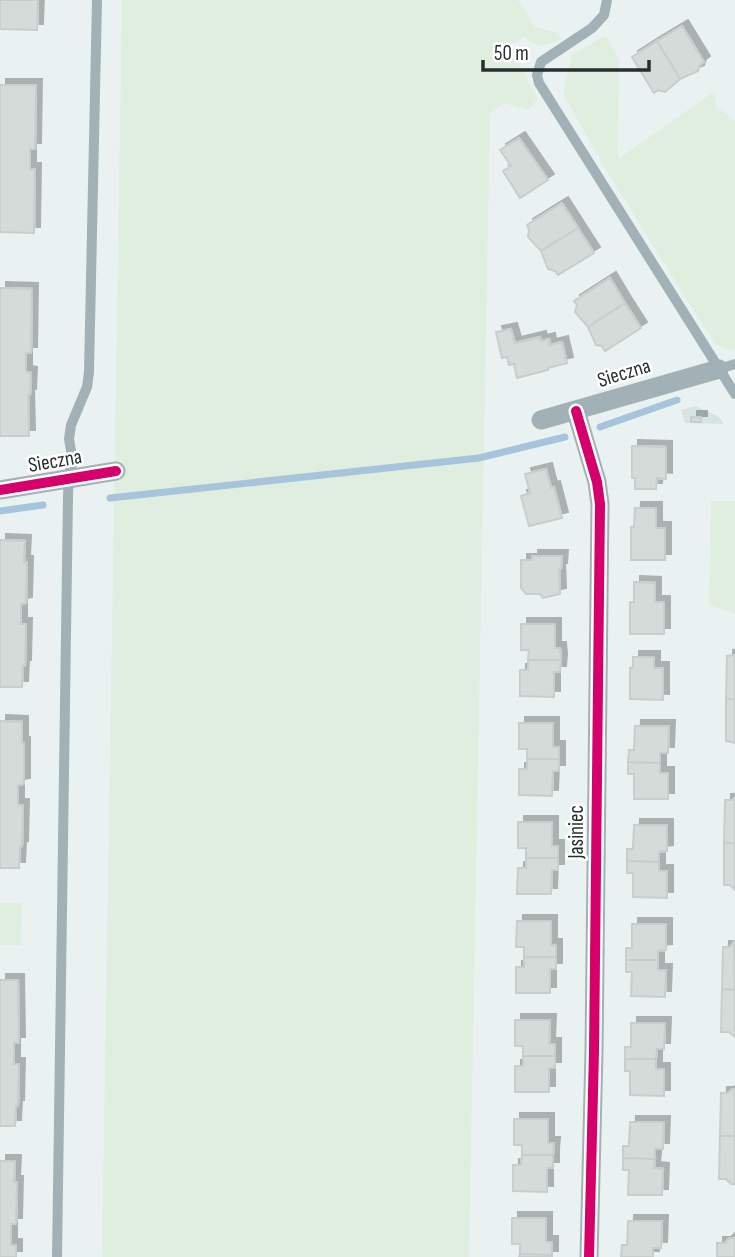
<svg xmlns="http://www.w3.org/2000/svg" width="735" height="1257" viewBox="0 0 735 1257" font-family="'Sofia Sans Condensed',sans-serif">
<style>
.built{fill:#d4e5e4}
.green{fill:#e0eee0}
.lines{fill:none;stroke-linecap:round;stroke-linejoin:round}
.stream{stroke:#a6c4db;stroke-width:7}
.building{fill:#d4dbd9;stroke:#c8cecd;stroke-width:2;filter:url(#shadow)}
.service{stroke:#a2b1b6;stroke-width:10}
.minor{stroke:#a2b1b6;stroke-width:19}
.cycleway-casing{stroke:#fff;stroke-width:15}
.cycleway{stroke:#d6006c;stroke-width:10}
.labels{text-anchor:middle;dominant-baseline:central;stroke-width:5;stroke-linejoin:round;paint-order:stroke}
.street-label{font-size:21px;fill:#282e2e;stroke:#fff}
</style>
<defs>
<filter id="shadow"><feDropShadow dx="6" dy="-6" stdDeviation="0" flood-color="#0004"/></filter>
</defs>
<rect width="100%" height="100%" fill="#e9f2f1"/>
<path class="built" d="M696,406L719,417L724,424L685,423L681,410Z"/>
<path class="green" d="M122,0H518L535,27L557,33L562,39C546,46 536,49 524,36L509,46L538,99L528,110L504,103L490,114L469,1257H102Z
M606,35L619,60L618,159L715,91L716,106L735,121V350L725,349L714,343L606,170L563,94L573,54Z
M711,501H735V614L709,604Z
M0,903H22L21,945H0Z"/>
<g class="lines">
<path class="stream" d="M600,427L677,400
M110,498L479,458L565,437
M0,511L43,505"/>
</g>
<path class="building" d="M0,0H38L37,30L0,29Z
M682,26L704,62L700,65L698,71L680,79L657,41Z
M657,41L680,79L665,92L658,90L654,93L632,57Z
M0,85H36L35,149H30V169H35L34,233L0,232Z
M519,138L548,180L520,198L503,171L511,166L500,150Z
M562,203L578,228L541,251L528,237L529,230L527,225Z
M578,228L594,253L558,275L555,271L548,269L541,251Z
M610,278L625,303L588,327L575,312L577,305L574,301Z
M0,288L32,289L31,353H26V372L31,373L30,395H28L29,436H0Z
M625,303L641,328L605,351L602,346L596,345L588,327Z
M511,329L515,343L540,337L541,341L549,339L550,345L562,342L567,363L548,368V370L517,378L514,364L509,365L507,357L502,358L496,332Z
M691,417H701V422H691Z
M632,446L666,447V479L657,478L656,489H635V478H632Z
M546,469L551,488L554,487L562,518L529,526L521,496L530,493L525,474Z
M635,508H656V528H665V560H631V527H634Z
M0,540L25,541L24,562H27L26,603L21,604V624H26L25,666H23L22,687H0Z
M532,556H562L561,569H559L560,594L543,598L540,594H526L521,588V560H532Z
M634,582L655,583V602H664V634H630V602H634Z
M521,624H555V648H560L561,660H528L529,650H521Z
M735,655V699H726L727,656Z
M633,657H654V668H663V700L630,699V668L633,667Z
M528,660H561L560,672H554V697L520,696V670H528Z
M726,699H735V743L726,741Z
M0,721L22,722V743H24V784L18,785V805H23L22,847H20L19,868H0Z
M519,723H553V747H559V759H527V749H519Z
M635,726H669L668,753H660V763L628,762L629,750H634Z
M527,759H559V771H553L552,796L519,795V769H527Z
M628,762L660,763V773H668V799H634V774H628Z
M735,798V843H724L725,800H732Z
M518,822H552V846H558V858H526V848H518Z
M634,825H667V851L659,852V862L627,861V849H633Z
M724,843H735V890L730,885H724Z
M526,858H558V870H552L551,894H517L518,868H526Z
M627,861L659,862V871H667V898L633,897V873H627Z
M517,921H551V945H556V957H524V947H516Z
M632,924H666V950L658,951V960H626V948H632Z
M734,942L735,990L722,989L723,947H730Z
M524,957H556V969H550V993H516V967H524Z
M626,960H658V970H666L665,997L631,996L632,972H626Z
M0,980H18L19,1043H14V1064H19L18,1106H16L15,1126H0Z
M722,989L735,990V1037L729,1032H721Z
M515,1020H550L549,1044H555V1056H523V1046H515Z
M631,1023H665L664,1049H657L656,1059H625V1047H631Z
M523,1056H555V1068H549V1092H515V1066H523Z
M625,1059H656V1069H664V1096L630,1095V1071H625Z
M733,1089H735V1136H720L721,1093H728Z
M514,1119H548V1143H554L553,1155H522V1145H514Z
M630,1122H664L663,1149H655V1159L623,1158V1146H629Z
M720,1136H735V1184H731L726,1179H719Z
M522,1155H553V1168H547V1192L513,1191V1165H521Z
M623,1158L655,1159L654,1168L663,1169L662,1195H628L629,1170H623Z
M0,1161H15L14,1182H17L16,1224H11V1245H16V1257H0Z
M512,1218H546V1242H552V1255L520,1254V1244H512Z
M628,1221H662L661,1248H653V1257H621L622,1245H627Z
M730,1238H735V1257H717V1243H725Z
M520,1254L552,1255V1257H519Z"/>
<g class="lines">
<path class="service" d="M607,0L604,15L592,28L541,62L537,75L539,83L735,394
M719,369L735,364
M57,1257L68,496L69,473L73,462L69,439L71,425L87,387L89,372L97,0"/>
<path class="minor" d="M576,411L597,482L600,504L594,1051L589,1257
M541,420L719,369
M0,490L116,471"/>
<g class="cycleway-casing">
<path id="cycleway" d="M576,411L597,482L600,504L594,1051L589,1257
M0,490L116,471"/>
</g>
<use href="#cycleway" class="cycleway"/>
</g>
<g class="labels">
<g class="street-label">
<text transform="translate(624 373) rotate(-17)">Sieczna</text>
<text transform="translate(55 461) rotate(-10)">Sieczna</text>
<text transform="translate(576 832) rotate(-90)">Jasiniec</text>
</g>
</g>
<path d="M483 60v10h166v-10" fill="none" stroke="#282e2e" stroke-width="3.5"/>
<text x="494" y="60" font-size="21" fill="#282e2e" stroke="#ffffff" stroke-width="5" paint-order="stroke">50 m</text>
</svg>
